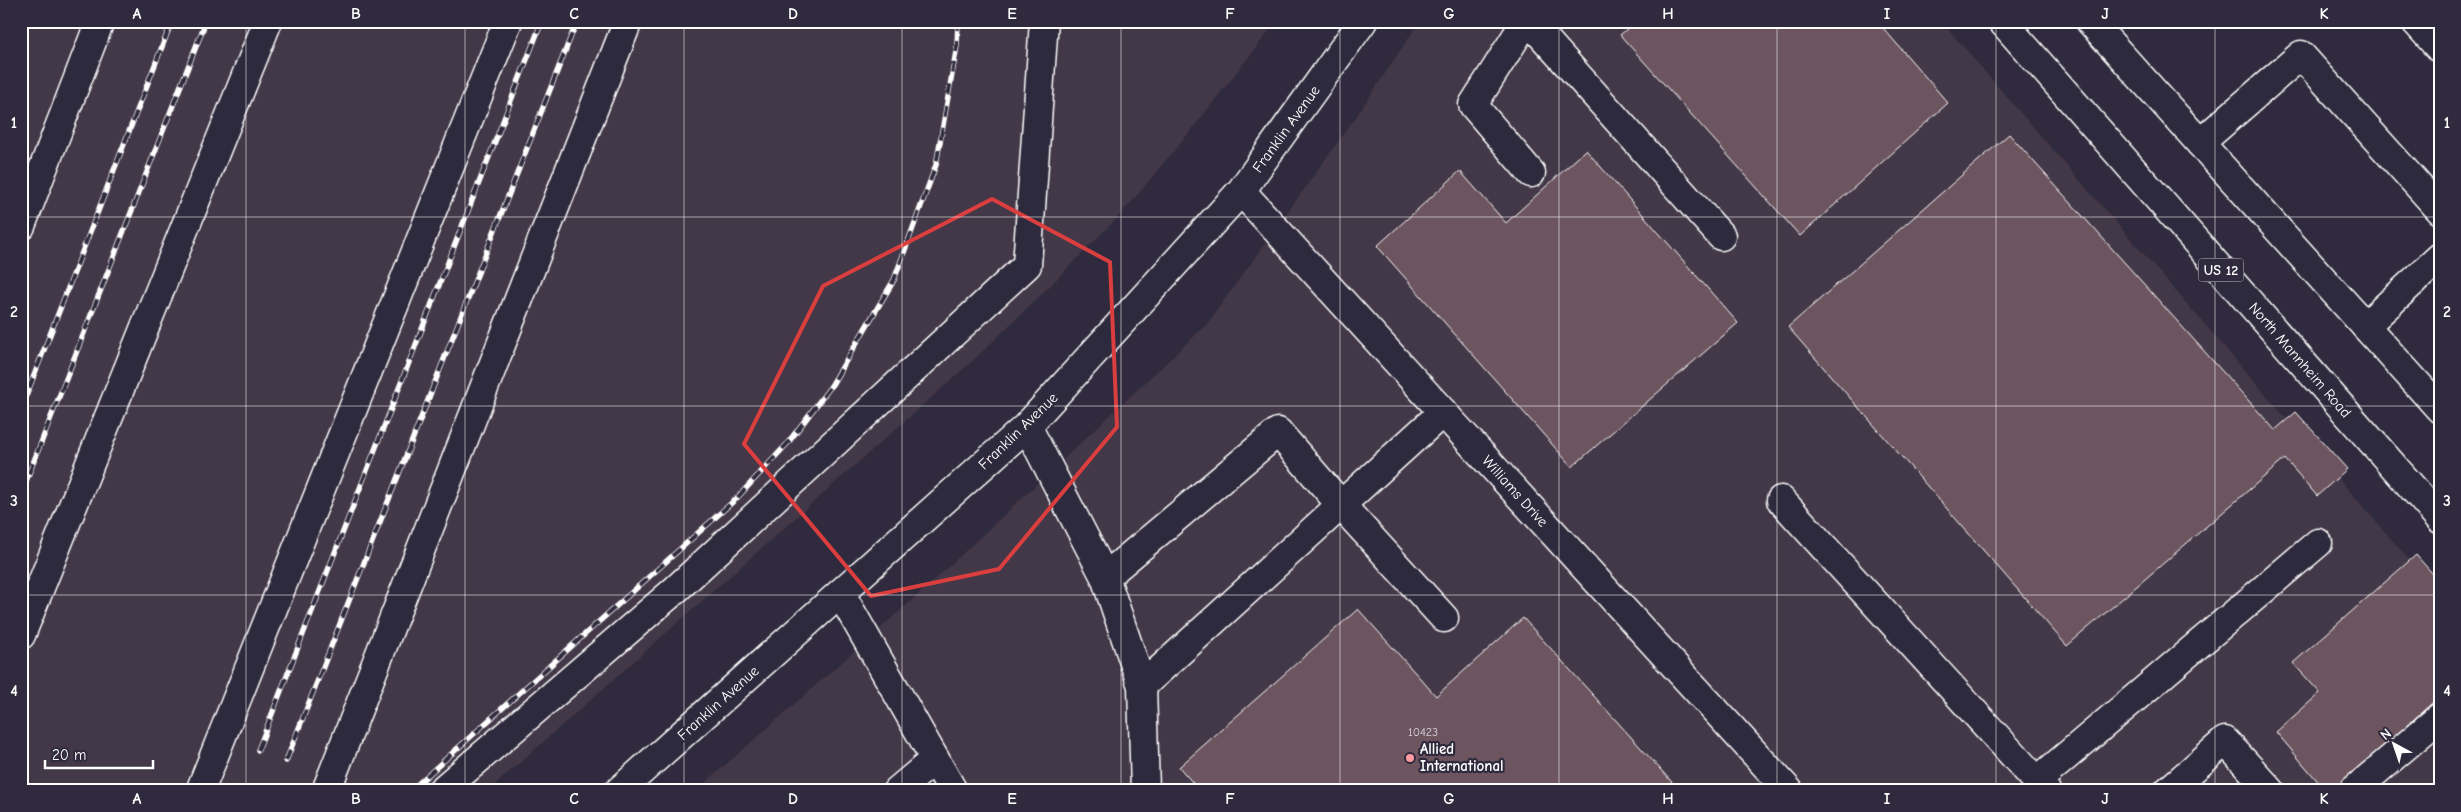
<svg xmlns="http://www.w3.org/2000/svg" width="2461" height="812" viewBox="0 0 2461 812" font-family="'Comic Neue',sans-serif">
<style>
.built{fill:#423747}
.building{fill:#6d555e;stroke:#fff}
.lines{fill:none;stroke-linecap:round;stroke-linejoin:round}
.minor-casing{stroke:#fff;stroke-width:31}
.major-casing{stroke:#fff;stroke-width:31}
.minor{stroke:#2f2a3d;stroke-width:28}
.major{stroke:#2f2a3d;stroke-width:28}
.rail-casing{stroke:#fff;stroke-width:5.5}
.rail{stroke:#2f2a3d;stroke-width:4;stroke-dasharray:11;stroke-linecap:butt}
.marked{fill:none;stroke:#da3e3e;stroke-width:4;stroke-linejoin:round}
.grid{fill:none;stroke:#fff;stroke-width:1;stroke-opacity:0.55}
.poi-dot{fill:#ff9aa2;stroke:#2f2a3d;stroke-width:2}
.labels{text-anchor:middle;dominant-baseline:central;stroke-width:4.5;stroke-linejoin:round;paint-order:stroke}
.number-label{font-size:12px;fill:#dad4d7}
.shield{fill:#2f2a3d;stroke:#c1bfc5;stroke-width:1}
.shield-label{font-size:14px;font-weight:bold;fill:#fff}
.street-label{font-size:15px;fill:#fff;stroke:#2f2a3d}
.poi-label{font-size:15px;font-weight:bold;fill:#fff;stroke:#2f2a3d;text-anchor:start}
.neatline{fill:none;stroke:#fff;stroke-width:2}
.grid-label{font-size:16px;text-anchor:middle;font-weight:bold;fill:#fff}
</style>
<rect width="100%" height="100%" fill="#2f2a3d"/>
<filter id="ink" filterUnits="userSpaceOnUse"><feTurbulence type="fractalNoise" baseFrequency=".02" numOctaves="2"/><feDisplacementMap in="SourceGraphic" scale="10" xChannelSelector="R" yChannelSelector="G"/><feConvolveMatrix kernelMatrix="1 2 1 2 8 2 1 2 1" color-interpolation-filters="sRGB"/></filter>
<g filter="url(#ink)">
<path class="built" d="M21,21H1277L1193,128L1123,212L1051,285L976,358L488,791H21Z
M1420,21H1941L2440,595V791H696L929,585L1207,324L1355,118Z"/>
<path class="building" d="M1636,21H1877L1948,103L1800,236L1620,35Z
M2009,134L2275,430L2296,412L2347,469L2317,496L2285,459L2067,646L1788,327Z
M1586,150L1738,323L1572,467L1377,246L1460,171L1506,223Z
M2416,555L2440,582V696L2333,791H2326L2276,732L2320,693L2293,663Z
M1358,609L1436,696L1523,618L1680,791H1200L1179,767Z"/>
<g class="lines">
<g class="minor-casing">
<path id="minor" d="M1526,21L1473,105L1531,173
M1529,21L1721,236
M2415,21L2440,49
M2200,143L2301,55L2440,210
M21,226L100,21
M2365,326L2440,257
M1027,426L1105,577L1142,686L1145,791
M1781,500L2046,791
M1105,577L1278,432L1341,505L1444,618
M841,594L953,791
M21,635L268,21
M1142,686L1443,412
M2037,781L2318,543
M200,791L508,21
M326,791L628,21
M441,791L674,591L1027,265L1044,21
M897,791L935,759
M2168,791L2225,741L2271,791
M2353,791L2440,717"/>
</g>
<g class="major-casing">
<path id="major" d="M2002,21L2440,519
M2090,21L2440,409
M1241,191L1789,791
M619,791L1027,426L1241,191L1363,21"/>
</g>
<use href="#minor" class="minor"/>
<use href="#major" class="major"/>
<g class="rail-casing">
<path id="rail" d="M21,409L172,21
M21,494L206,21
M258,750L542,21
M286,761L577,21
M410,791L737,498L787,444L831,386L894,280L936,165L957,46L958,21"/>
</g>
<use href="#rail" class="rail"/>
</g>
</g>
<path class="marked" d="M992,199L1110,262L1117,427L999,569L871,596L744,444L823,286Z"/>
<path class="grid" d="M246,21V791M465,21V791M684,21V791M902,21V791M1121,21V791M1340,21V791M1559,21V791M1777,21V791M1996,21V791M2215,21V791M21,217H2440M21,406H2440M21,595H2440"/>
<circle class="poi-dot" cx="1410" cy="758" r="5"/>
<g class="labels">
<g class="number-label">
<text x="1423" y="732">10423</text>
</g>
<rect class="shield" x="2198.5" y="258.5" width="45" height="23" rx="4"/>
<g class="shield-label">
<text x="2221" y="270">US 12</text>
</g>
<g class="street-label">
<text transform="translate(1286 129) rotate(-54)">Franklin Avenue</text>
<text transform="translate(2300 360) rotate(49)">North Mannheim Road</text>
<text transform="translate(1018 431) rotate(-44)">Franklin Avenue</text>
<text transform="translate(1515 491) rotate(48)">Williams Drive</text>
<text transform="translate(718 703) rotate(-42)">Franklin Avenue</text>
</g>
<g class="poi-label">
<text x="1420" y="749">Allied<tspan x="1420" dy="17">International</tspan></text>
</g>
</g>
<rect width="2461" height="812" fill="none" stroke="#2f2a3d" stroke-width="55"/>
<g transform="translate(2394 744) rotate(320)" stroke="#2f2a3d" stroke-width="4" paint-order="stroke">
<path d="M0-4L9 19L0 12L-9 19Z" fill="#ffffff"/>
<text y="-8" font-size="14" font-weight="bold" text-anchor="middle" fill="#ffffff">N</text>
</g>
<path d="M45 760v8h108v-8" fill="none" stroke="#ffffff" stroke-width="2.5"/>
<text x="52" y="760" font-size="15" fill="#ffffff" stroke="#2f2a3d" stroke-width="4" paint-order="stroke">20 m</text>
<rect x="28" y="28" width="2406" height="756" class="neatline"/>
<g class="grid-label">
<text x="137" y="19">A</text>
<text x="356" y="19">B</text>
<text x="574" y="19">C</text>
<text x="793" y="19">D</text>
<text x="1012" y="19">E</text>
<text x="1230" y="19">F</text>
<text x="1449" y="19">G</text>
<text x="1668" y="19">H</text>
<text x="1887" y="19">I</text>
<text x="2105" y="19">J</text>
<text x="2324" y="19">K</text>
<text x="14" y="128">1</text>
<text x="2447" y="128">1</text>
<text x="14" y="317">2</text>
<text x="2447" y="317">2</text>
<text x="14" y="506">3</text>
<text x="2447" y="506">3</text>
<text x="14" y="696">4</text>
<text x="2447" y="696">4</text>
<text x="137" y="804">A</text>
<text x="356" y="804">B</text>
<text x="574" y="804">C</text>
<text x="793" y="804">D</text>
<text x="1012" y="804">E</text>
<text x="1230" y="804">F</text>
<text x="1449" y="804">G</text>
<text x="1668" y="804">H</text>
<text x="1887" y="804">I</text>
<text x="2105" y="804">J</text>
<text x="2324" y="804">K</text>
</g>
</svg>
